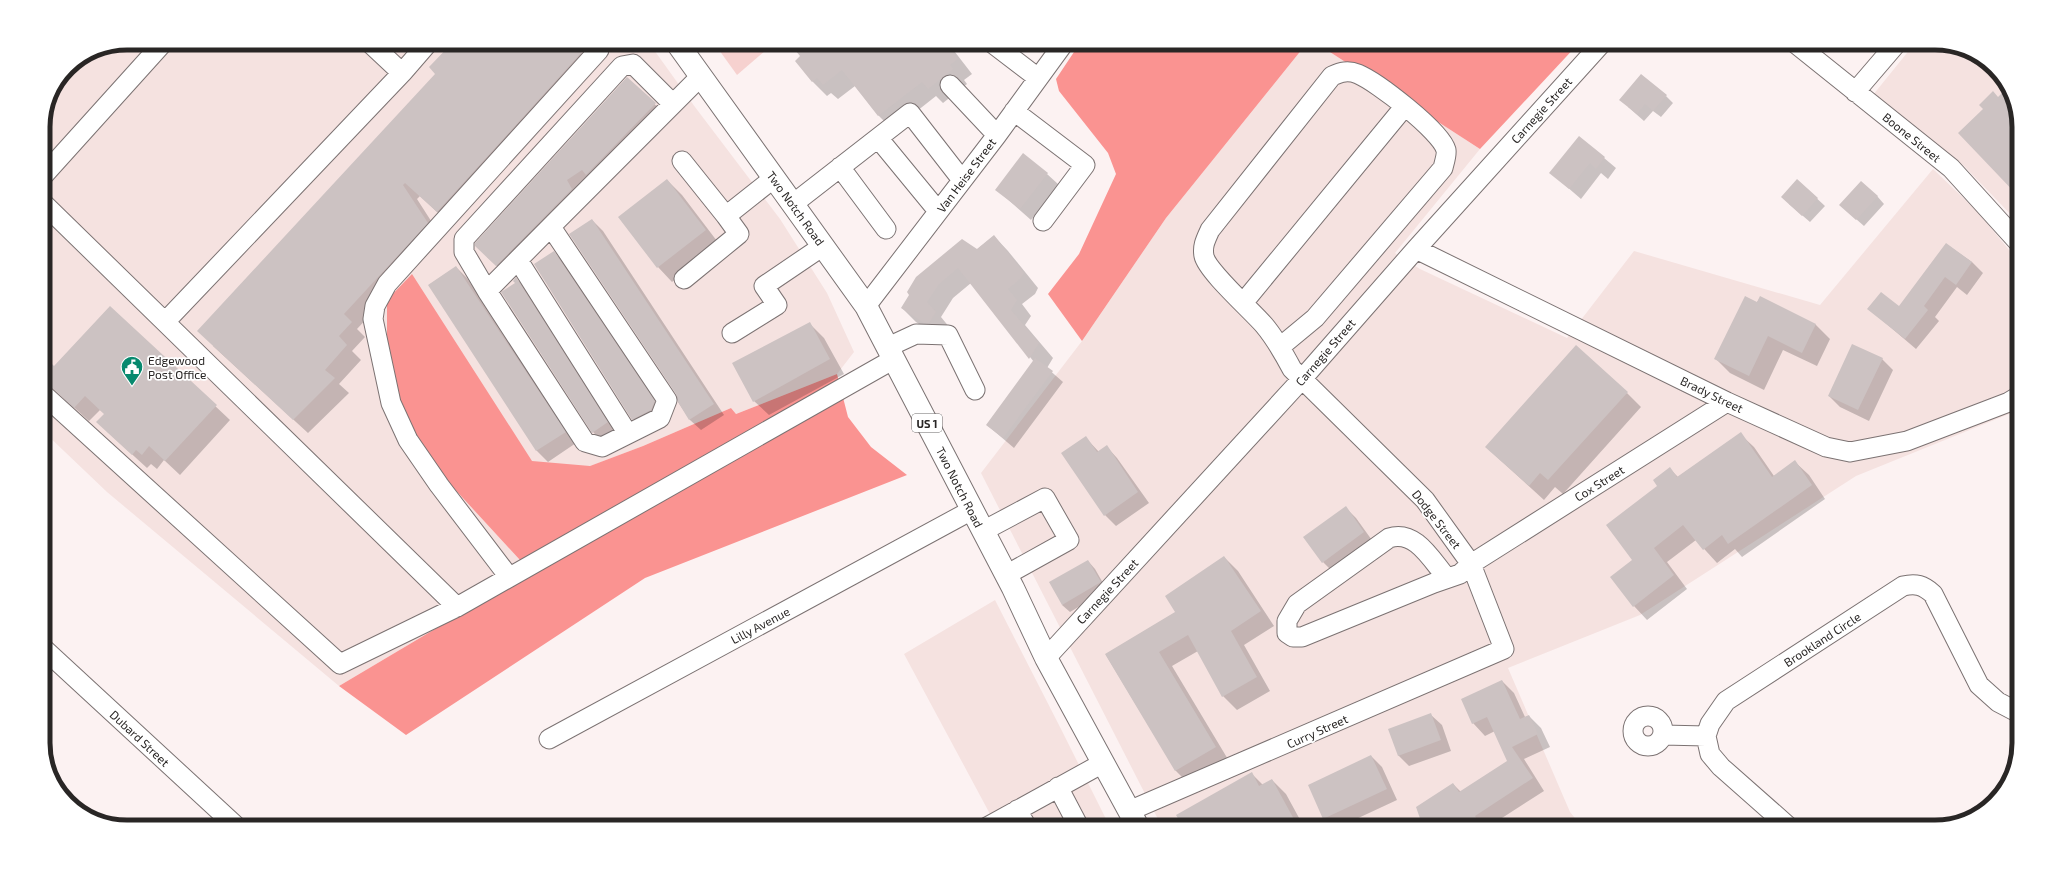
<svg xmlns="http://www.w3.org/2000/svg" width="2062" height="870" viewBox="0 0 2062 870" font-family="'Exo 2',sans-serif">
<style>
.built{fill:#f5e2e0}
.green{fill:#f6d1cf}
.forest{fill:#fa9391}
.shadow{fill:#0003}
.building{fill:#ccc2c2}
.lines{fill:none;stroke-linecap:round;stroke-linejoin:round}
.minor-casing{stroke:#7b7272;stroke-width:21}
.major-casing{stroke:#7b7272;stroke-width:24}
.minor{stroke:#fff;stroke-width:19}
.major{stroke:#fff;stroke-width:22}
.labels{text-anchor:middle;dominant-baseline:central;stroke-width:3.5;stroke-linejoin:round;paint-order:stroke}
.shield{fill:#fff;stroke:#696766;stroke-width:1}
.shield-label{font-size:11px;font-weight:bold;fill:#292625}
.street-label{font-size:12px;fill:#292625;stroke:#fff}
.poi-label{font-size:12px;fill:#292625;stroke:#fff;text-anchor:start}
.rim{fill:none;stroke:#292625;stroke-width:5}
</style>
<rect width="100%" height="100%" fill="#fcf2f2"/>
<path class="built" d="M127,43H649L695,107L780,219L827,293L854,352L837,374L736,414L731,408L643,446L546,483L387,300V360L426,458L531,572L339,686L107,492L43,431V122L49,95L68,67L95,49Z
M1307,43H1316L1480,149L1395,253L1420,269L1567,338L1634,251L1820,305L1933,169L1976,210L2019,262V419L2014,412L1856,476L1640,615L1508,668L1570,812L1582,827H1162L981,473L1082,341L1166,218Z
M1915,43H1935L1967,49L2005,80L2019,122V223L1964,166L1873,95Z
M995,600L1061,729L1110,827H997L904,654Z"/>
<path class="green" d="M714,43H774L737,75Z"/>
<path class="forest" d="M1080,43H1307L1166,218L1082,341L1048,294L1079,254L1116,174L1108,153L1059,91L1056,79Z
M1316,43H1579L1480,149Z
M412,274L532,461L590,466L643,446L731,408L736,414L837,374L848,417L871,447L907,475L645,578L406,735L339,686L531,572L426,458L410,432L387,360V300Z"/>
<path class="shadow" d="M453,43H571L596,67L452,226L420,196L417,199L442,238L357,329L365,337L352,351L361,360L339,384L349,393L308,433L213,346L436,74Z
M807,43H948L972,74L964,80L967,84L943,103L936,96L893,130L879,116L855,86L838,99L831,93L827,96L813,82L796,61L802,56Z
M627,78L666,115L508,276L487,257Z
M1666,96L1673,103L1661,117L1653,111L1644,121L1628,107Z
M1579,137L1616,168L1608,179L1601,173L1581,199L1551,173Z
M1047,174L1058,184L1031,220L996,189Z
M667,180L682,195L720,245L672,282L658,267Z
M1797,180L1825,206L1810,222L1789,204Z
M1877,196L1884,204L1864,226L1848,212Z
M592,220L603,231L724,415L701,430L690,420L678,402L677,394Z
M994,236L1008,251L1038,288L1035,294L1022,304L1031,316L1025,325L1053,358L1047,368L1063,382L1014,448L987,425L1034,362L971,283L953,298L941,317L950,328L939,337L916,322L902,308Z
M1946,244L1972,262L1983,273L1967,295L1957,287L1935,317L1939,321L1916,349L1869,309L1900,308Z
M554,252L564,263L665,413L644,430L633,419Z
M456,267L467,278L576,443L548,462L537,451L429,285Z
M516,279L527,289L618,433L604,443L593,432L516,283Z
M1760,298L1816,325L1830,339L1817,366L1783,350L1764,390L1730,373L1716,359Z
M110,307L230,420L180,475L164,460L157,469L151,464L147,468L112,436L105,414L100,410L89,421L43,379Z
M810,324L824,338L844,374L769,415L754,401Z
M1882,359L1893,370L1869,421L1840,407L1829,396Z
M1627,393L1641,407L1563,494L1555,487L1544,500L1486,447Z
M1740,434L1754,447L1774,476L1795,462L1809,475L1825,499L1742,557L1735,549L1717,563L1696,540L1667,562L1687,589L1647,620L1634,606V560L1658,486L1670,469L1678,477Z
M1086,438L1099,452L1107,447L1117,458L1149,503L1116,526L1105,515Z
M1346,508L1356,518L1374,543L1334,573L1323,562Z
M1224,557L1238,571L1274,626L1244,645L1270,691L1237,710L1223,696L1198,651L1172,666L1229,761L1190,785L1176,771L1106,655L1177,612Z
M1088,561L1095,569L1107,590L1070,612L1062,605Z
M1502,681L1514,693L1525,717L1529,716L1541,728L1550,747L1524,759L1544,791L1488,827H1416L1423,824L1453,784L1461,792L1509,761L1495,731L1485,736L1473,723Z
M1431,715L1442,725L1451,751L1409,766L1398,755Z
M1371,756L1382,767L1397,800L1339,827H1333L1324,818Z
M1252,774L1263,785L1272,780L1286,794L1304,827H1184Z
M1401,819L1409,827H1382L1387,824L1390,826Z"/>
<path class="building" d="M452,43H572L582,52L437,212L405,183L403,185L428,223L344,314L352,322L339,336L347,345L325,370L335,378L293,420L197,331L435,74L429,67Z
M805,43H946L958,59L950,65L953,69L928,89L922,82L878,116L842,70L823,85L817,78L812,82L795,61L800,56L795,50Z
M1641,74L1667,95L1653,111L1645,104L1637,114L1619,100Z
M627,77L656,103L586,175L582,170L567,180L572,189L496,266L475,246V243Z
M2007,88L2019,122V197L1958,133L1983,109L1979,105L1993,91L1998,97Z
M1579,136L1605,157L1596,169L1590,163L1569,189L1549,173Z
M1023,153L1048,173L1020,209L995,190Z
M667,179L706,230L657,268L618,217Z
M1797,179L1818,198L1802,216L1781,197Z
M1861,181L1878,196L1856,220L1839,205Z
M592,219L714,404L689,420L678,402L676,394L569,234Z
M994,235L1024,273L1020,279L1008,289L1017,300L1011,310L1039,343L1029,359L958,268L939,284L927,302L936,312L929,323H924L901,308L909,295L907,292L916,277L962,239L977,249Z
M1946,243L1972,262L1956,285L1945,277L1924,306L1928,310L1905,339L1867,309L1881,292L1899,306Z
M554,251L655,401L651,410L632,420L534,264Z
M456,266L566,432L536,451L428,285Z
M516,277L608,422L592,433L501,292L515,283L513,281Z
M1745,296L1757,302L1760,296L1816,324L1802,353L1768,336L1749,376L1714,359Z
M110,306L217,405L165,461L149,446L142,455L136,450L132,455L96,422L104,414L85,396L74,408L43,379V355L54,366Z
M810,322L830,359L753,402L732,363Z
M1852,344L1883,358L1858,410L1828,396Z
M1576,345L1628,392L1548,480L1540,473L1529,486L1485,447Z
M1035,358L1053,371L1003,438L986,425Z
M1741,432L1772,477L1795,460L1812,485L1728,544L1722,535L1703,550L1683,525L1654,548L1674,575L1633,607L1610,577L1632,560L1606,525L1657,486L1653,480L1670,467L1677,477Z
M1086,436L1097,452L1107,445L1138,492L1104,516L1061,453Z
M1346,506L1364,532L1322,563L1303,537Z
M1224,556L1261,611L1231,631L1257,677L1222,697L1188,635L1159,652L1216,747L1175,771L1105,654L1175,612L1165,596Z
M1088,560L1101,582L1062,605L1049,582Z
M1502,680L1520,719L1529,715L1538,734L1512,747L1533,778L1475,816L1482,827H1423L1416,807L1453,783L1459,792L1507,761L1487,717L1472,724L1461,699Z
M1431,713L1441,740L1398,756L1388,729Z
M1371,755L1387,789L1323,819L1308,785Z
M1252,772L1259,786L1272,779L1296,823L1289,827H1183L1176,815Z"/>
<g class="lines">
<g class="minor-casing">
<path id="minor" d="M370,43L402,73
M992,43L1038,78
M1795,43L1951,168L2019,243
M950,85L997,135
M1855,92L1897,43
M673,104L633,64L622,66L464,239V252L487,291C558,219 629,148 701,76
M1014,111L1085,165L1043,221
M878,138L938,211
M682,161L726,216L774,178
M840,167L886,229
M43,176L163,43
M43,203L457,607
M793,204L910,113L962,180
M1416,249L1727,402L1826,447L1850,452L1907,441L2009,402L2019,396
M518,260L628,434
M684,279L739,234L726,216
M487,291L585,442L602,447L660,418L667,400L551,227
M1243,303L1405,106
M866,306L997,135L1064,43
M165,322L402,73L428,43
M732,333L777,305L764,286L823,246
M888,347L916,334L948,335L975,390
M43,394L340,664L457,607L894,359
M983,531L1045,498L1069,540L1006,575
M509,577L439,485L408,440L391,403L373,319L375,306L387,284L599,50L592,43
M1447,578C1432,561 1416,529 1389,538L1297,604L1287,621V633L1293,637H1302L1434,583L1460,574L1471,564L1727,402
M43,648L237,827
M1046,658L1302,379L1416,249L1602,43
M1633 731a15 15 0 1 1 30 0a15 15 0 1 1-30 0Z
M1663,735L1706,736
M549,739L972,510
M1058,787L1079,827
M1017,810L1027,827
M1129,811L1504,649L1471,564L1425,500L1292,369C1284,354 1275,338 1264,325C1252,311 1207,271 1204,256C1202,246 1206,239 1210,230L1332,76C1341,72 1348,70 1358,74C1377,82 1441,131 1446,150C1447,155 1444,163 1443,168L1315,318L1280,347
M987,827L1103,763
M1789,827L1721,767L1710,754L1706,736L1710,724L1726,701L1903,586C1916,583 1923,585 1933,594L1979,685L1998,702L2019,713"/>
</g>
<g class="major-casing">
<path id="major" d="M677,43L866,306L1013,588L1046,658L1138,827"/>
</g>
<use href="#minor" class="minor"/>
<use href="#major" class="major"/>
</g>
<defs>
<g id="civic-pin" transform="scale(1.15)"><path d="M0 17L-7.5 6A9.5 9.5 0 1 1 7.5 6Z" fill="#07896e" stroke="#fff"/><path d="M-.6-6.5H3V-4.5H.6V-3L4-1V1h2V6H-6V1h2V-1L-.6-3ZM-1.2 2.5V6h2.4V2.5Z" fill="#fff"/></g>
</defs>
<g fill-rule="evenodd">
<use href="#civic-pin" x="132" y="367"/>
</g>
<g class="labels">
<rect class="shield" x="912" y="414" width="30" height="18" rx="3"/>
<g class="shield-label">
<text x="927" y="423">US 1</text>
</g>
<g class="street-label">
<text transform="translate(1541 110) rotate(-48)">Carnegie Street</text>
<text transform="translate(1912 137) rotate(39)">Boone Street</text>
<text transform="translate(966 175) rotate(-53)">Van Heise Street</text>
<text transform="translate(796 208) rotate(54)">Two Notch Road</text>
<text transform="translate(1325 352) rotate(-49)">Carnegie Street</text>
<text transform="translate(1712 394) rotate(26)">Brady Street</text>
<text transform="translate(1599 483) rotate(-32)">Cox Street</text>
<text transform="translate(960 487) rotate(63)">Two Notch Road</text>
<text transform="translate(1437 519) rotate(52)">Dodge Street</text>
<text transform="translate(1107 591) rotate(-47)">Carnegie Street</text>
<text transform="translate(760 625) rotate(-28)">Lilly Avenue</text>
<text transform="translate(1822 639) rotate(-33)">Brookland Circle</text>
<text transform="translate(1317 731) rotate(-24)">Curry Street</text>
<text transform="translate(140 738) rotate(43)">Dubard Street</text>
</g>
<g class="poi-label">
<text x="148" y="360">Edgewood<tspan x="148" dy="14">Post Office</tspan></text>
</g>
</g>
<path d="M0 0H2062V870H0ZM127 50H1935A77 77 0 0 1 2012 127V743A77 77 0 0 1 1935 820H127A77 77 0 0 1 50 743V127A77 77 0 0 1 127 50Z" fill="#fff" fill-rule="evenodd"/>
<path class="rim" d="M127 50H1935A77 77 0 0 1 2012 127V743A77 77 0 0 1 1935 820H127A77 77 0 0 1 50 743V127A77 77 0 0 1 127 50Z"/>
</svg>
